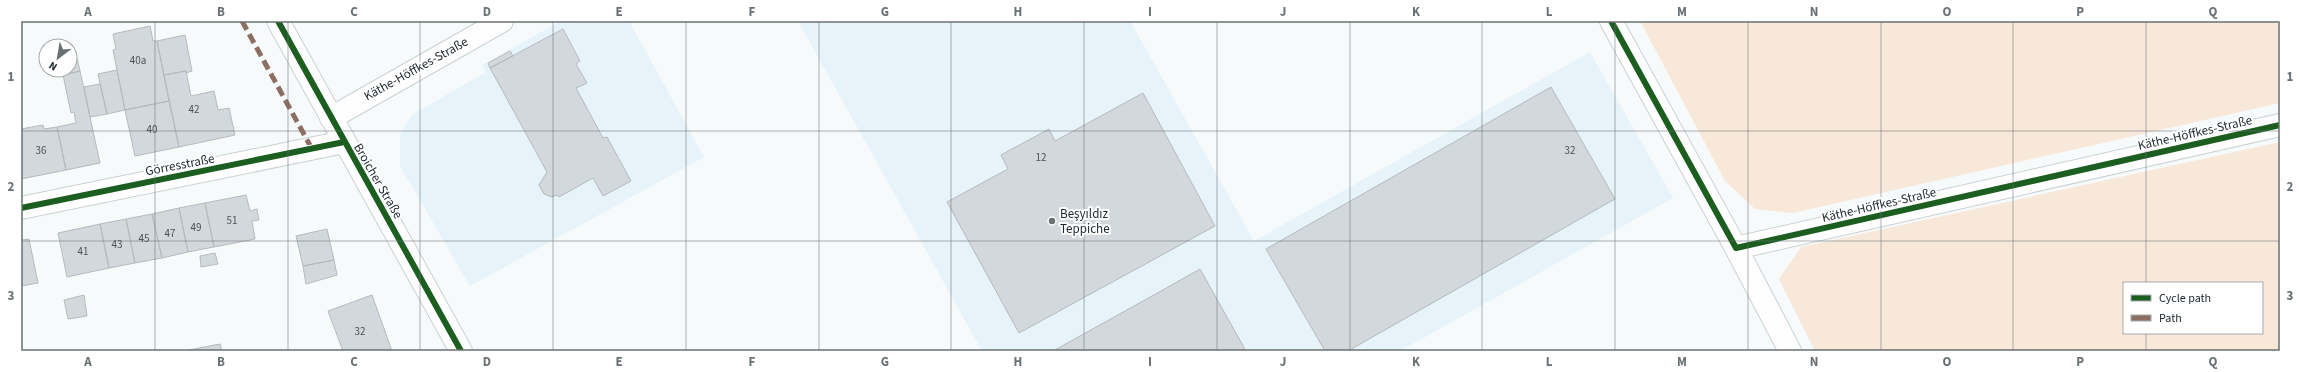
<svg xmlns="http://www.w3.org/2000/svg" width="2301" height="372" viewBox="0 0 2301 372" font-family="'Source Sans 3',sans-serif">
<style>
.built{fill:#e6f3f9}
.green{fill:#f8e8da;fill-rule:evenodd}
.building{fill:#d2d8db;stroke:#b4babd}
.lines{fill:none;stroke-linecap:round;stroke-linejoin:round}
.street-casing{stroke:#cad1d4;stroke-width:24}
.secondary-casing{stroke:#cad1d4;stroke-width:24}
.street{stroke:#fefefe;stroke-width:22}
.secondary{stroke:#fefefe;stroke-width:22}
.quiet{stroke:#8d6e63;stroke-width:5;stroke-dasharray:10 5;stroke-linecap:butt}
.cycleway-casing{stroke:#fff;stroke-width:8}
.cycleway{stroke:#1b5e20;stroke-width:6}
.grid{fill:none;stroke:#697174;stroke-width:1;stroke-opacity:0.55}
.poi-dot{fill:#697174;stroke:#fff;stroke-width:1.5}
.labels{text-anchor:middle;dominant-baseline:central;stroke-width:4;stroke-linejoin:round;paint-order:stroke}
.number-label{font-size:11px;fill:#4a5358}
.street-label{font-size:13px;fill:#1d272c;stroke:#fff}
.poi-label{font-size:13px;fill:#1d272c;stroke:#fff;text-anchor:start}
.neatline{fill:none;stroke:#697174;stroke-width:1.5}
.grid-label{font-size:13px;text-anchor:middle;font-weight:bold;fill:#697174}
</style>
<rect width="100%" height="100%" fill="#f7fafb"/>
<path class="built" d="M561,21L568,24L574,21H629L704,157L470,286L400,166V134L412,115L486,72L482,65Z
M798,21H1130L1254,241L1590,52L1673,198L1400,351H982Z"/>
<path class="green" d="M1640,21H2280V103L1793,213L1755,209L1725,181Z
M2280,142V351H1815L1779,279L1801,247ZM2124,283H2262V333H2124Z"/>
<path class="building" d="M150,26L153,41H157L169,101L125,110L113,50L116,49L113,34Z
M563,29L580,61L576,64L587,83L576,88L603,138L607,137L631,181L603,196L593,178L559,197L557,195L552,197L544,194L539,185L547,172L490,68Z
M185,35L192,71L186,73V71L164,75L157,41Z
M510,51L513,56L490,68L488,63Z
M77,58L80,71L64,75L63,70H70V60Z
M117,70L125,110L107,114L98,74Z
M80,71L100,163L66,170L57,127L76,123L74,112L71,113L63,75Z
M186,71L191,96L214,91L218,110L229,108L235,135L179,147L164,75Z
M100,84L107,114L90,117L84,87Z
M1551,87L1615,199L1348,351H1325L1266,249Z
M1143,93L1215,226L1019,333L947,202L1008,169L1001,155L1049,129L1055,141Z
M169,101L179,147L135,156L125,110Z
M43,125L44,129L57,127L66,170L21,179V129Z
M246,195L250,211L257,209L259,220L252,221L255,239L214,247L205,203Z
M205,203L214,247L188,252L179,208Z
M179,208L188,252L162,258L152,214Z
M152,214L162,258L135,263L126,219Z
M126,219L135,263L109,268L100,224Z
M100,224L109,268L67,277L58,233Z
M327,229L334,260L303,266L296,236Z
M29,239L38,283L21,286V240Z
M215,253L218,264L201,267L200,256Z
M334,260L337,275L306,284L303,266Z
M1200,269L1246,351H1053L1161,291Z
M84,295L87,316L68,319L64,300Z
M372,295L392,351H343L328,311Z
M220,344L222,351H184Z"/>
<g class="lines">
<g class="street-casing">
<path id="street" d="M1611,21L1736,248L2280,125
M331,118L502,21
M21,208L344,142
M1736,248L1790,351"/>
</g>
<g class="secondary-casing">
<path id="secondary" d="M278,21L461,351"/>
</g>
<use href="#street" class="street"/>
<use href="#secondary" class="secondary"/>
<path class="quiet" d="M242,21L312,149"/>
<g class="cycleway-casing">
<path id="cycleway" d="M278,21L461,351
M1611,21L1736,248L2280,125
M21,208L344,142"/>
</g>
<use href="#cycleway" class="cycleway"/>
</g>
<path class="grid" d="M155,21V351M288,21V351M420,21V351M553,21V351M686,21V351M819,21V351M951,21V351M1084,21V351M1217,21V351M1350,21V351M1482,21V351M1615,21V351M1748,21V351M1881,21V351M2013,21V351M2146,21V283M21,131H2280M21,241H2280M2146,333V351"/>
<circle class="poi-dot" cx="1052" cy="221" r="4"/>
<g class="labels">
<g class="number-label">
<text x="138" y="60">40a</text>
<text x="194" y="109">42</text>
<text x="152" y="129">40</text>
<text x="41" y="150">36</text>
<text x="1570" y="150">32</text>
<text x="1041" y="157">12</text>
<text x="232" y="220">51</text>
<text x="196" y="227">49</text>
<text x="170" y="233">47</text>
<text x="144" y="238">45</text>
<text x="117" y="244">43</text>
<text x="83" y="251">41</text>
<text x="360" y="331">32</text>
</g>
<g class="street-label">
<text transform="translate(416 69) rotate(-29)">Käthe-Höffkes-Straße</text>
<text transform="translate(2195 133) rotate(-13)">Käthe-Höffkes-Straße</text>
<text transform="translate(180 165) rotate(-11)">Görresstraße</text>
<text transform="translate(378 181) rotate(60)">Broicher Straße</text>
<text transform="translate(1879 205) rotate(-13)">Käthe-Höffkes-Straße</text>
</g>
<g class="poi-label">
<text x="1060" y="214">Beşyıldız<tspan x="1060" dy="15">Teppiche</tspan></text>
</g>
</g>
<rect width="2301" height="372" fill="none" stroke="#ffffff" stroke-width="44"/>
<rect x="2123" y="282" width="140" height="52" fill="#ffffff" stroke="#a5a9ab"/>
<rect x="2131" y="295" width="20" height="6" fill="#1b5e20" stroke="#a5a9ab"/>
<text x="2159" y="302" font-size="12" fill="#1d272c">Cycle path</text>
<rect x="2131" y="315" width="20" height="6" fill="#8d6e63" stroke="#a5a9ab"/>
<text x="2159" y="322" font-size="12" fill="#1d272c">Path</text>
<g transform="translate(58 58) rotate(211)"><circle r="19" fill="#ffffff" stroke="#a5a9ab"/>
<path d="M0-3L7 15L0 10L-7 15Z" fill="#697174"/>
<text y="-6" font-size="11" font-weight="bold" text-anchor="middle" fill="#1d272c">N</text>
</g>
<rect x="22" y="22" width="2257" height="328" class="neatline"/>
<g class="grid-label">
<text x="88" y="16">A</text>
<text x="221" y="16">B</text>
<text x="354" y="16">C</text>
<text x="487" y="16">D</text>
<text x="619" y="16">E</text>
<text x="752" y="16">F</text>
<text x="885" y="16">G</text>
<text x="1018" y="16">H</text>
<text x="1150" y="16">I</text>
<text x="1283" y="16">J</text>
<text x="1416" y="16">K</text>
<text x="1549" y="16">L</text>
<text x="1682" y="16">M</text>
<text x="1814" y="16">N</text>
<text x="1947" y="16">O</text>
<text x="2080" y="16">P</text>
<text x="2213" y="16">Q</text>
<text x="11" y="81">1</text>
<text x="2290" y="81">1</text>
<text x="11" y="191">2</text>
<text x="2290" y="191">2</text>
<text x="11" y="300">3</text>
<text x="2290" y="300">3</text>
<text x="88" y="366">A</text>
<text x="221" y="366">B</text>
<text x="354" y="366">C</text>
<text x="487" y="366">D</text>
<text x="619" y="366">E</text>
<text x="752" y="366">F</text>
<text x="885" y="366">G</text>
<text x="1018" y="366">H</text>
<text x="1150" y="366">I</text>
<text x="1283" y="366">J</text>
<text x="1416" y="366">K</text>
<text x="1549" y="366">L</text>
<text x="1682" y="366">M</text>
<text x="1814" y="366">N</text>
<text x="1947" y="366">O</text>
<text x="2080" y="366">P</text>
<text x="2213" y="366">Q</text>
</g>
</svg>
